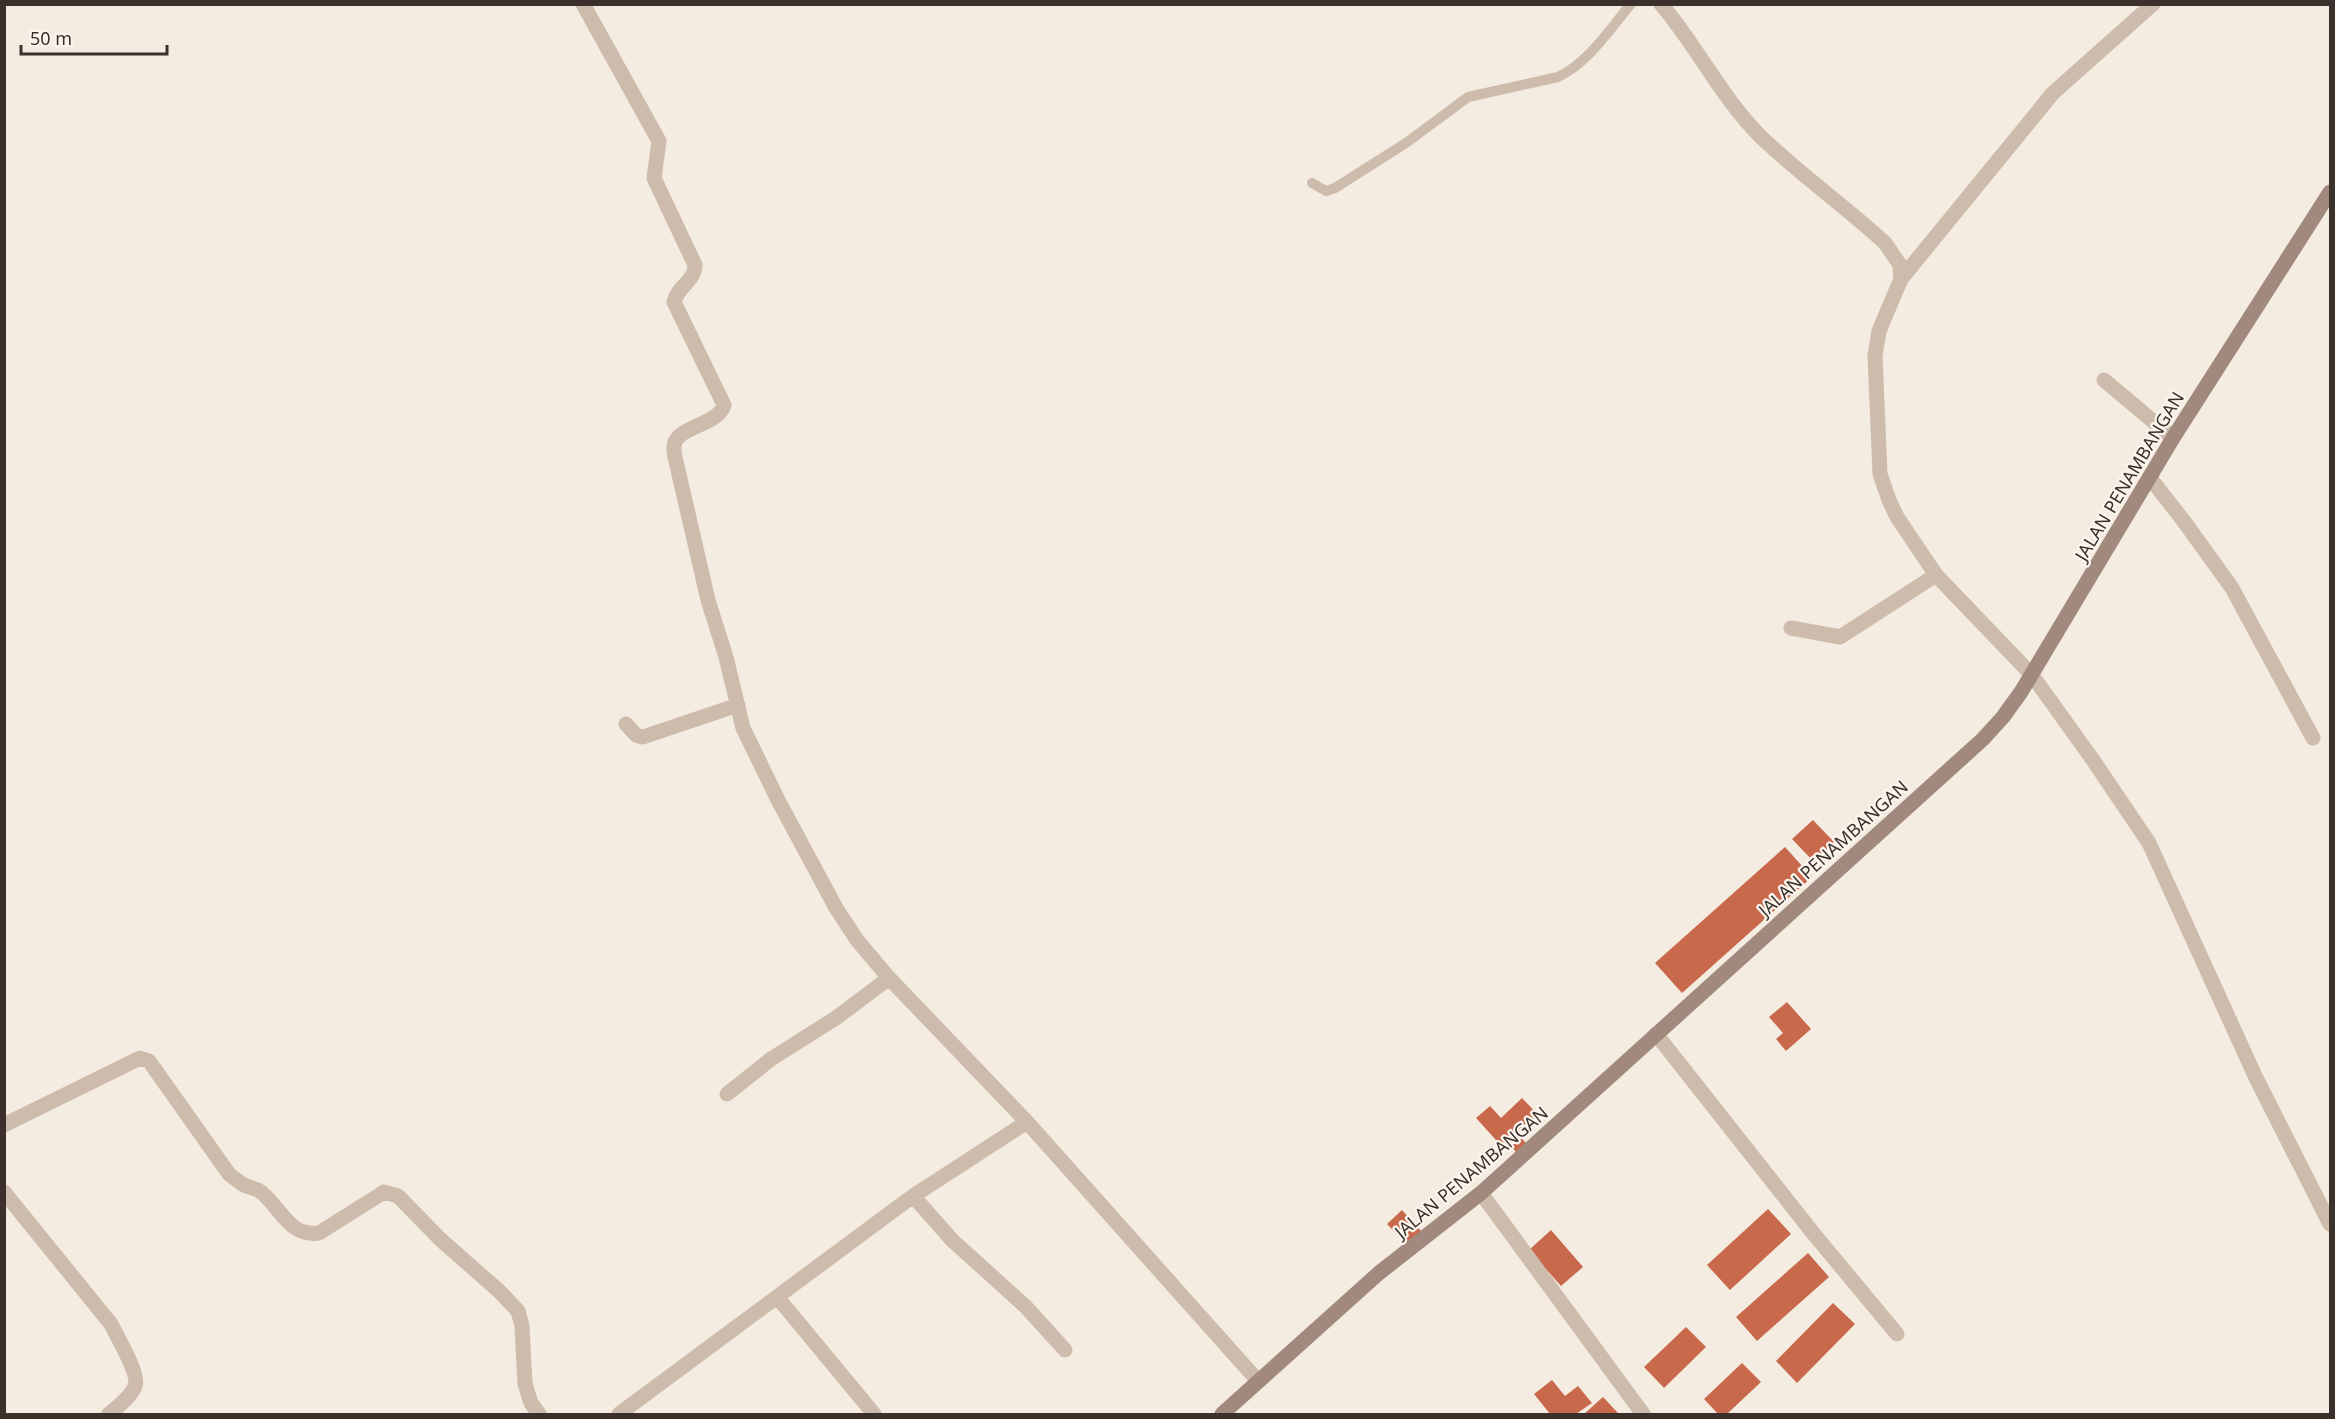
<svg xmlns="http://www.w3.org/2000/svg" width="2335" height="1419" viewBox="0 0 2335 1419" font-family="'Noto Sans',sans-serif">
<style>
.building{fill:#c8694b}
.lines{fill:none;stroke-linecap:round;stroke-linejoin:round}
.lane{stroke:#cdbbac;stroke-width:10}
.street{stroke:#cdbbac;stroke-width:15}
.secondary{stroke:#a18a7d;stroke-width:15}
.labels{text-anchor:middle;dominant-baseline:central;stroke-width:4.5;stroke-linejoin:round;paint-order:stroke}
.street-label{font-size:18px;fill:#3b302b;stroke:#fbf5ee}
</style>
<rect width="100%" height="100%" fill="#f4ebe1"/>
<path class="building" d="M1813,820L1834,842L1814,862L1792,839Z
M1785,847L1812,877L1682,993L1655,963Z
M1787,1002L1811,1029L1786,1051L1776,1039L1783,1033L1769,1017Z
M1522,1098L1541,1118L1520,1137L1526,1143L1516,1152L1510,1145L1505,1150L1476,1118L1490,1106L1501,1118Z
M1768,1209L1791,1234L1730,1290L1707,1265Z
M1402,1210L1421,1231L1406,1244L1387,1224Z
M1551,1230L1583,1267L1561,1286L1529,1250Z
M1808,1253L1829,1277L1757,1341L1736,1317Z
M1833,1303L1855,1324L1797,1383L1776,1361Z
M1686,1327L1706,1347L1664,1388L1644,1367Z
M1742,1363L1761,1382L1727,1414H1718L1704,1399Z
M1552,1380L1565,1396L1578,1386L1592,1403L1576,1414H1550L1534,1394Z
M1603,1397L1618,1413L1617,1414H1584Z"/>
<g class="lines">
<path class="lane" d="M1312,183L1326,191L1335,188L1406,143L1468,97L1558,77C1589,62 1609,30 1631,4"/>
<path class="street" d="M583,4L659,141L654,178L695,265C695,281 677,287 674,302L724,405C718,425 681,426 675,442C673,447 674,452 675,457L708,600L726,657L743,728L778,800L836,908L857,940L889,978L1027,1122L1258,1381
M1661,4C1697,46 1721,97 1760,136C1799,174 1845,206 1885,243L1900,265L1901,279L1879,331L1875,356L1880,474L1889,500L1897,517L1936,575L2032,675L2093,760L2149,843L2256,1078L2330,1224
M1901,279L2053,93L2153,4
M2104,380L2173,438
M2150,478L2183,520L2232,588L2313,738
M1791,628L1840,637L1936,575
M626,724L636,735L643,737L738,705
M1656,1034L1813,1233L1897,1334
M727,1094L771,1059L836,1018L889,978
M4,1125L140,1058L149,1061L229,1174C234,1178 239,1182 244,1185C250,1188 256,1188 261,1192C282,1209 289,1237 319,1233L384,1192L398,1196L441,1240L499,1291L518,1311L522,1326L525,1384L531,1403L539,1414
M4,1192L111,1324C117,1337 140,1374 135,1386C131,1397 117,1407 109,1414
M1481,1193L1643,1414
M913,1196L952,1240L1026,1307L1065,1350
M778,1298L874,1414
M619,1414L913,1196L1027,1122"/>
<path class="secondary" d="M1222,1414L1379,1273L1481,1193L1983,739L2003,717L2021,692L2173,438L2330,192"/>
</g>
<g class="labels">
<g class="street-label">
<text transform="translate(2129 476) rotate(-59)">JALAN PENAMBANGAN</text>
<text transform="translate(1833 848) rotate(-42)">JALAN PENAMBANGAN</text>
<text transform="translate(1471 1172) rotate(-40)">JALAN PENAMBANGAN</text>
</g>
</g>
<rect width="2335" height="1419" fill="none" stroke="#3b302b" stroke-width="12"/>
<path d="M21 45v9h146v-9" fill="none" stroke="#3b302b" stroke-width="3"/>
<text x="30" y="45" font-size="18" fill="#3b302b" stroke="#fbf5ee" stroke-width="4.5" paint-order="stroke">50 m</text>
</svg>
